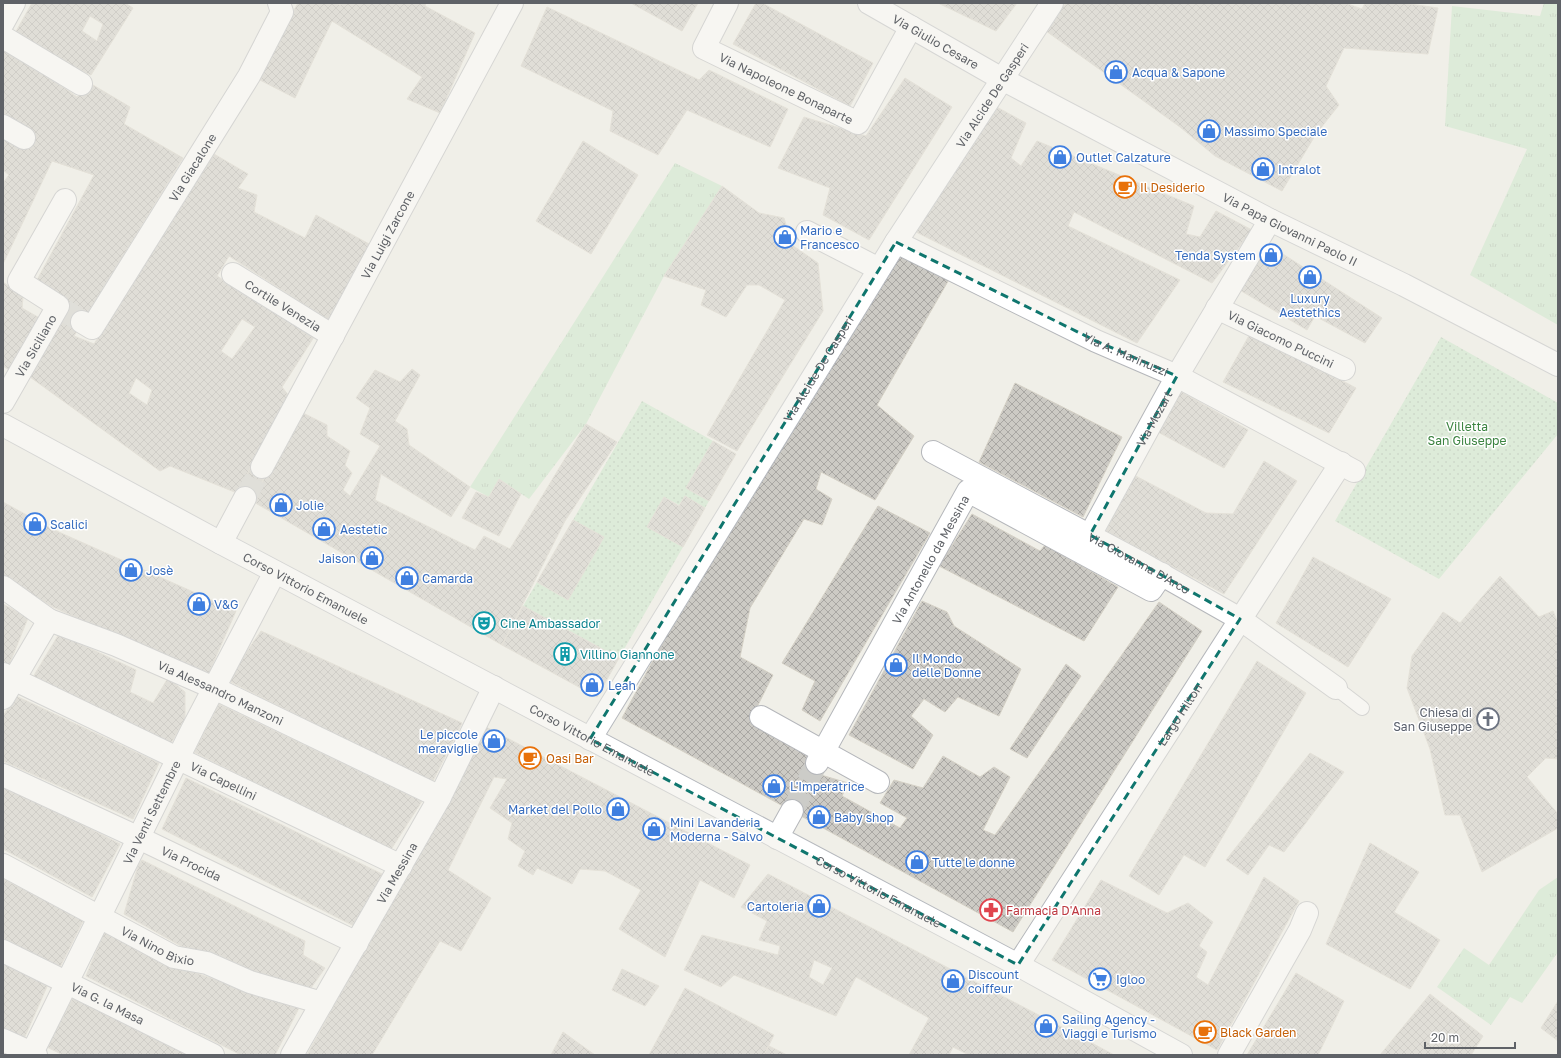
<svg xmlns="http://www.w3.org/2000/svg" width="1561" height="1058" viewBox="0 0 1561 1058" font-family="'Golos Text',sans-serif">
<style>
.grass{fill:url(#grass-tufts)}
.garden{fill:url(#garden-dots)}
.building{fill:url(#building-cross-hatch);stroke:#d5d1c6;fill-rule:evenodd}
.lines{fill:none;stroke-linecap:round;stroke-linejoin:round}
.street-tunnel{stroke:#ccccc8;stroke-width:22;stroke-dasharray:22 11;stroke-linecap:butt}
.lane-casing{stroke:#b5b7bb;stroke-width:16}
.street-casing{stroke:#b5b7bb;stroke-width:24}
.secondary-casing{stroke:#b6b9be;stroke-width:24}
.lane{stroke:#fff;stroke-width:14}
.street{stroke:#fff;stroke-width:22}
.secondary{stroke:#fff;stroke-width:22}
.marked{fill:none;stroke:#0f766e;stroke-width:3;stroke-dasharray:8 5;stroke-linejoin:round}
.labels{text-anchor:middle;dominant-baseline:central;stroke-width:3;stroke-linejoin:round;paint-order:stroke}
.street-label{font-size:12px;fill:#5f6267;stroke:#fff}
.shop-label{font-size:12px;fill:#366cbe;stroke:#fff;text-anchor:start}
.food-label{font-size:12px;fill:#c56008;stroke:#fff;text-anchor:start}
.park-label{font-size:12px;fill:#3b8340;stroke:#fff}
.culture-label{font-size:12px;fill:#0d838f;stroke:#fff;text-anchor:start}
.worship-label{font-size:12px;fill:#5b616d;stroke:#fff;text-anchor:end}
.health-label{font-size:12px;fill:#be3a42;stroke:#fff;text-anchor:start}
</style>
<defs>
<pattern id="grass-tufts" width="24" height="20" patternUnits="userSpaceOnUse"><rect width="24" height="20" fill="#c6e6c8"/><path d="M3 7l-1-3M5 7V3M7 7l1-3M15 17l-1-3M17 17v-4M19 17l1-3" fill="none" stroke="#a4bea6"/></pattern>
<pattern id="garden-dots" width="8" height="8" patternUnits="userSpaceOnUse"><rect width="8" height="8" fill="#c6e6c8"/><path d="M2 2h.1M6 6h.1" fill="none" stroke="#a4bea6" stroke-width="1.8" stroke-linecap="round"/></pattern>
<pattern id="building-cross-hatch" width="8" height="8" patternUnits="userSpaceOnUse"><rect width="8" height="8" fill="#cccac4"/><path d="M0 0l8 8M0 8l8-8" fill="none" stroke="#a9a7a3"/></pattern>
</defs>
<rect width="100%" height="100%" fill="#f0efe8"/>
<path class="grass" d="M1544,3H1558V325L1470,275L1527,149L1445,126L1452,6L1540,16Z
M675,163L722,186L664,276L586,424L529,499L499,479L489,497L470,487Z
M1558,877V952L1522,1003L1510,997L1491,1025L1437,987L1464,948L1489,965L1539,890Z"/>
<path class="garden" d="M1441,337L1558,403V434L1439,579L1335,521Z
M642,401L713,441L686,488L709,501L705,508L685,496L679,505L664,497L648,527L683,547L619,658L523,606L537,582L567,599L603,537L573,520Z"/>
<path class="building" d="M32,3H125L133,8L91,75L62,63L14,35ZM90,16L103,24L97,41L82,31Z
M298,3H335L340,5L341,3H426L425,6L475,33L440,113L407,99L422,77L332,21L295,98L256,78Z
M631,3H698L682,31Z
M756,3H762L873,63L850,106L733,44Z
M938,3H1017L996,31Z
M1066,3H1345L1362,9L1365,3H1403L1438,8L1428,54L1344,48L1326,86L1339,105L1316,134L1282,191L1215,156L1180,127L1046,31Z
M547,7L699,80L709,70L788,109L770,147L687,110L658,155L610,131L613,111L521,66Z
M6,47L77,97L93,85L130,107L124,124L183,158L74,336L94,344L214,154L248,174L238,188L257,195L254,212L305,238L316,215L371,245L332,322L229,256L217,276L314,337L282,387L289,396L237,493L170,466L160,471L30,377L69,302L37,280L94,175L52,161L3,264V183L9,175L3,170V133L31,130L3,113V53ZM242,319L255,327L232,359L221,351ZM136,378L152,390L147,405L129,393Z
M905,78L952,107L869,240L823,215L830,188L778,168L804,117L866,136Z
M993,105L1026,123L1011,158L1021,166L1037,141L1194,206L1186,234L1200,237L1216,211L1252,230L1212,283L1074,212L1068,226L1180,280L1137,343L914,231Z
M583,141L638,175L591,254L536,221Z
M722,186L759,213L784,218L792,245L818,263L823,311L737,451L707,435L785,300L759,285H747L726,317L701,305L706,290L664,276Z
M1269,245L1382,318L1365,343L1315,316L1307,330L1238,289Z
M900,248L951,276L877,405L914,436L875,500L821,472L816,489L832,499L822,525L804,519L750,608L740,657L773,675L753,715L819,755L811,772L848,783L842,796L900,828L907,818L880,803L894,780L923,788L943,756L980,777L994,767L1010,777L983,830L995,835L1159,602L1202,631L1013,932L622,718L705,564Z
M3,282L23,297L22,308L43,320L11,371L3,366Z
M1251,332L1356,388L1329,433L1223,382Z
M412,369L420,375L395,421L407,429L409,445L470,487L451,517L381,474L375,500L475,550L484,536L510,549L586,424L617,442L565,521L502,645L252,501L301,412L327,425V436L350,451L345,465L352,473L343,490L350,496L380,446L360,434L370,408L356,398L375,370L400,382Z
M1015,383L1122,437L1083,517L979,462Z
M1180,391L1248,430L1224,468L1158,432Z
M713,441L736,454L709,501L686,488Z
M1264,461L1297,481L1224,594L1106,531L1132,474L1206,513L1233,514Z
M253,463L268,470L252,501L237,493Z
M499,479L521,494L499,536L462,518L476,492L489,497Z
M685,496L705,508L683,547L647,527L664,497L679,506Z
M3,502L52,529L236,611L207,677L53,607L3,578Z
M878,506L930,533L820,721L802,710L815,681L782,663Z
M972,514L1040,551L1045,545L1118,587L1084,641L939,566Z
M573,520L604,537L568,600L537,582Z
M1313,557L1391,599L1348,667L1276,623Z
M1500,576L1539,617L1553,611L1558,623V759L1546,758L1527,777L1558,814V828L1482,872L1460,815H1445L1430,749L1407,688L1412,656L1443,612L1460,623Z
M922,601L947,612L954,626L1021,669L999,716L958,697L945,712L924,699L911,716L933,735L913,769L849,735Z
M3,604L28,618L9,665L3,662Z
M523,606L619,658L597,697L502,645Z
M261,631L462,723L432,783L227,680Z
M59,634L136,670L130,692L153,703L168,678L185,692V719L170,745L33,677Z
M1257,661L1306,693L1205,867L1184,855L1159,895L1129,876Z
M1066,664L1081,676L1027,758L1010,749Z
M16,696L159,763L133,819L3,761V716Z
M219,704L422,801L390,851L194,752Z
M486,727L750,865L734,898L700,880L665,957L619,929L641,890L605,871L580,869L572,884L537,868L533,875L518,866L525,851L508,839L512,823L490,808L507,779L494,777L448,870L491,898L461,951L440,941L372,1055H307Z
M1310,753L1344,772L1284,852L1269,845L1248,875L1226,860Z
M186,778L382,874L356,927L162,829Z
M3,784L120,844L92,897L3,849Z
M1370,843L1419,872L1394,912L1440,940L1410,989L1326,944Z
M142,860L305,941L303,955L325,968L311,988L257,973L221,956L181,946L124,914L138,866Z
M768,874L1079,1036L1114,1055H969L953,1047L949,1055H909L929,1018L856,977L836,1016L734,975L721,987L684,970L702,935L778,955L780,946L759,940L767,921L741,907ZM814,960L832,968L823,985L809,977Z
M1264,877L1299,901L1217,1050L1052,960L1101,880L1167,913L1188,903L1213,922L1199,946L1207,952L1196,977L1208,985Z
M3,879L84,919L60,967L3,938Z
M105,930L181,968L299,1008L275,1055H241L86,976Z
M3,960L49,982L23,1041L3,1031Z
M622,969L659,986L645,1006L612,990Z
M1296,973L1344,1001L1318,1055H1247Z
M685,988L774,1035L764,1055H649Z
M1430,994L1483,1036L1471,1055H1380Z
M73,998L192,1055H63L47,1047Z
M1558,1001V1041L1541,1028Z
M563,1032L595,1055H551Z
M769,1046L787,1055H764Z"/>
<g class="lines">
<path class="street-tunnel" d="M64,310L82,322
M245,498L262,467
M792,811L817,763"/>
<g class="lane-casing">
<path id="lane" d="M1336,688L1362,708"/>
</g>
<g class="street-casing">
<g id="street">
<path id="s1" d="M727,3L704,48L858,123L911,27"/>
<path d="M3,23L14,3"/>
<path d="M3,37L81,84"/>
<path d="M3,126L24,138"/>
<path d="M807,232L879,269"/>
<path id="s2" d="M896,242L1096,341L1177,376L1354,471"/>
<path id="s3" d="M233,274L333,336"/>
<path id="s4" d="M1217,308L1344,369"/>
<path id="s5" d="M82,322L92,328L249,76L282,12L279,3"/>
<path id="s6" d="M3,402L58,306L19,281L65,200"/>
<path id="s7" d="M933,452L1143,564L1240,619L1336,688"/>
<path id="s8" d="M262,467L512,3"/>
<path id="s9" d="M1090,535L1177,376L1270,220"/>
<path d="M221,543L245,498"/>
<path id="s10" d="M3,587L49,620L116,645L214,688L440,797"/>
<path id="s11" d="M3,674L401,866"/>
<path d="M3,698L49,620"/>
<path d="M761,717L878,782"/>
<path id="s12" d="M817,763L968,491L1151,590L1162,574"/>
<path id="s13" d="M3,775L139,838L357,943"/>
<path d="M777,838L792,811"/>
<path id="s14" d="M3,865L174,957L207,963L250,982L322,1003"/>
<path id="s15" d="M3,951L213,1055"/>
<path id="s16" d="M1018,965L1341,463"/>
<path d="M3,1040L36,1055"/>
<path id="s17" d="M31,1055L193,728L275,572"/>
<path id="s18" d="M292,1055L440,797L494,687"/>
<path d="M1229,1055L1300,930L1307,913"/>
</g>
</g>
<g class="secondary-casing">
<g id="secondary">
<path id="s19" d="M869,3L1002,79L1270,220L1404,285L1558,365"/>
<path id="s20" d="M3,425L221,543L1018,965L1181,1055"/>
<path id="s21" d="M590,739L896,242L1052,3"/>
</g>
</g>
<use href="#lane" class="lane"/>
<use href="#street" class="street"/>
<use href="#secondary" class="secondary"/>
</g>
<path d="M0 0H1561V1058H0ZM896,242L1096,341L1177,376L1090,535L1240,619L1018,965L590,739Z" fill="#f0efe8" fill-opacity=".55" fill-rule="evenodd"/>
<path class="marked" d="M896,242L1096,341L1177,376L1090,535L1240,619L1018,965L590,739Z"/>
<defs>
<g id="shop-ring" transform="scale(1.15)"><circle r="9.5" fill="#fff" stroke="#3f7fe0" stroke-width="1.5"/><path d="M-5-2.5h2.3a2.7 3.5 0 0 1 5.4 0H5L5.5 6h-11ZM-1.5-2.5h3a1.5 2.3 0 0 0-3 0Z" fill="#3f7fe0"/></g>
<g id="cafe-ring" transform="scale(1.15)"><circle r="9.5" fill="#fff" stroke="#e8710a" stroke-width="1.5"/><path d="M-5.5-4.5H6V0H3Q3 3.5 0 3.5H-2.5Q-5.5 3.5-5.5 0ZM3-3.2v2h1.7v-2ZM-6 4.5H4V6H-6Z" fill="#e8710a"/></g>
<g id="theatre-ring" transform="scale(1.15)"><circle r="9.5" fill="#fff" stroke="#0f9aa8" stroke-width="1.5"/><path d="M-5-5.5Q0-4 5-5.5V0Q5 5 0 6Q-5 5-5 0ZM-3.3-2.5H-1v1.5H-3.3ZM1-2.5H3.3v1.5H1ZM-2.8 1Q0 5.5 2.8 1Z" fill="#0f9aa8"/></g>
<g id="building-ring" transform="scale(1.15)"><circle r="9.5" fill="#fff" stroke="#0f9aa8" stroke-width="1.5"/><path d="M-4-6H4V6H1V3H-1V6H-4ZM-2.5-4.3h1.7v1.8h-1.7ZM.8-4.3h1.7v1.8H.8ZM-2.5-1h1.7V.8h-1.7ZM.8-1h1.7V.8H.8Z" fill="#0f9aa8"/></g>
<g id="church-ring" transform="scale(1.15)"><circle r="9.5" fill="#fff" stroke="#6b7280" stroke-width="1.5"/><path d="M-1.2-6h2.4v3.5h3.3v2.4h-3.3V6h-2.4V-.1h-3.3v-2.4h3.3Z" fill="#6b7280"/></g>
<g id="pharmacy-ring" transform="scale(1.15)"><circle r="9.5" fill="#fff" stroke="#e0444e" stroke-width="1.5"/><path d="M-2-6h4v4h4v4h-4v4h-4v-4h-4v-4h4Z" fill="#e0444e"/></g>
<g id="supermarket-ring" transform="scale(1.15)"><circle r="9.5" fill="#fff" stroke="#3f7fe0" stroke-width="1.5"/><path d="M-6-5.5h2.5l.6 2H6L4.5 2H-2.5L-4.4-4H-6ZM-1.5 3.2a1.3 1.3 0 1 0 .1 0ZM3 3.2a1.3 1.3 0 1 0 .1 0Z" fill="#3f7fe0"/></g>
</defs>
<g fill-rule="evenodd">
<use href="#shop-ring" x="1116" y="72"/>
<use href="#shop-ring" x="1209" y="131"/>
<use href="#shop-ring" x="1060" y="157"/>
<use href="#shop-ring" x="1263" y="169"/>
<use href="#cafe-ring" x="1125" y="187"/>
<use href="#shop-ring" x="785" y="237"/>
<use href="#shop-ring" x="1271" y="255"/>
<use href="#shop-ring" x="1310" y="277"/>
<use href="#shop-ring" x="281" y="505"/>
<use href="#shop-ring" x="35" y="524"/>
<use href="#shop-ring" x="324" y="529"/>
<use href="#shop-ring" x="372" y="558"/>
<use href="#shop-ring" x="131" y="570"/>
<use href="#shop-ring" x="407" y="578"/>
<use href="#shop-ring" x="199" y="604"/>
<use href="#theatre-ring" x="484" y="623"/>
<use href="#building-ring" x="565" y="654"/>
<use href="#shop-ring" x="896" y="665"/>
<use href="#shop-ring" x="592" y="685"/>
<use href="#church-ring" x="1488" y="719"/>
<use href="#shop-ring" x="494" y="741"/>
<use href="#cafe-ring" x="530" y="758"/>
<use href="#shop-ring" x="774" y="786"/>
<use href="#shop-ring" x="618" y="809"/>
<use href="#shop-ring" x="819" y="817"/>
<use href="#shop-ring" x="654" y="829"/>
<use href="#shop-ring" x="917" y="862"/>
<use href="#shop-ring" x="819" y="906"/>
<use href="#pharmacy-ring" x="991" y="910"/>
<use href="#supermarket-ring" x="1100" y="979"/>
<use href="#shop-ring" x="953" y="981"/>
<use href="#shop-ring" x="1046" y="1026"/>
<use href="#cafe-ring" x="1205" y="1032"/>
</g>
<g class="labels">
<g class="street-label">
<text stroke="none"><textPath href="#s19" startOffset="77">Via Giulio Cesare</textPath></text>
<text stroke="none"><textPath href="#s1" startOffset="142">Via Napoleone Bonaparte</textPath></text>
<text stroke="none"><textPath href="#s21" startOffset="759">Via Alcide De Gasperi</textPath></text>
<text stroke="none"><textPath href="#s5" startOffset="201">Via Giacalone</textPath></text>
<text stroke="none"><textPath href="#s19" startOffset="478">Via Papa Giovanni Paolo II</textPath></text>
<text stroke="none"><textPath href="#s8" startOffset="264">Via Luigi Zarcone</textPath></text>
<text stroke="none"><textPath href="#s3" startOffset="59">Cortile Venezia</textPath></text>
<text stroke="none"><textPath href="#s4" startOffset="71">Via Giacomo Puccini</textPath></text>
<text stroke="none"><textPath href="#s6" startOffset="65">Via Siciliano</textPath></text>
<text stroke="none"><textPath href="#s2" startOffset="256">Via A. Marinuzzi</textPath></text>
<text stroke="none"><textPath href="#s21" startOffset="435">Via Alcide De Gasperi</textPath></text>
<text stroke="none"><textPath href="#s9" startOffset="133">Via Mozart</textPath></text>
<text stroke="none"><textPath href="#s12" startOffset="233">Via Antonello da Messina</textPath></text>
<text stroke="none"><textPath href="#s7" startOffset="234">Via Giovanna D'Arco</textPath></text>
<text stroke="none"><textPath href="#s20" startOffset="344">Corso Vittorio Emanuele</textPath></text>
<text stroke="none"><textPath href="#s10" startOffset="243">Via Alessandro Manzoni</textPath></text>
<text stroke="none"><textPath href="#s16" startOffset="298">Largo Hilton</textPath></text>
<text stroke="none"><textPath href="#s20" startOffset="668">Corso Vittorio Emanuele</textPath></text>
<text stroke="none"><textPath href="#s11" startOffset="245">Via Capellini</textPath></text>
<text stroke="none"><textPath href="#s17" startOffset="271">Via Venti Settembre</textPath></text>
<text stroke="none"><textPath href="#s13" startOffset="208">Via Procida</textPath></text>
<text stroke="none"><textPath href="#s18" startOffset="210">Via Messina</textPath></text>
<text stroke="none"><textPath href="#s20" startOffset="992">Corso Vittorio Emanuele</textPath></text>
<text stroke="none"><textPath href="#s14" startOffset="175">Via Nino Bixio</textPath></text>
<text stroke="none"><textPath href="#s15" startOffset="117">Via G. la Masa</textPath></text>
</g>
<g class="shop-label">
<text x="1132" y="72">Acqua &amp; Sapone</text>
<text x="1224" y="131">Massimo Speciale</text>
<text x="1076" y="157">Outlet Calzature</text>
<text x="1278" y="169">Intralot</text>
<text x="800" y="230">Mario e<tspan x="800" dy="14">Francesco</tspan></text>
<text x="1256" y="255" text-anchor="end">Tenda System</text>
<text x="1310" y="298" text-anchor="middle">Luxury<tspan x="1310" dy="14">Aestethics</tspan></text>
<text x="296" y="505">Jolie</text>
<text x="50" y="524">Scalici</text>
<text x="340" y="529">Aestetic</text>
<text x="356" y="558" text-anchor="end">Jaison</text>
<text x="146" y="570">Josè</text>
<text x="422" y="578">Camarda</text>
<text x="214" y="604">V&amp;G</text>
<text x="912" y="658">Il Mondo<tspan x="912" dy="14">delle Donne</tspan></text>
<text x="608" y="685">Leah</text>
<text x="478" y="734" text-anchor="end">Le piccole<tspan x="478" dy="14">meraviglie</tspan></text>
<text x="790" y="786">L'Imperatrice</text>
<text x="602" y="809" text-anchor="end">Market del Pollo</text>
<text x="834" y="817">Baby shop</text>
<text x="670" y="822">Mini Lavanderia<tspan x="670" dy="14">Moderna - Salvo</tspan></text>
<text x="932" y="862">Tutte le donne</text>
<text x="804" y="906" text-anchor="end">Cartoleria</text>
<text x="968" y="974">Discount<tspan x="968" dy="14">coiffeur</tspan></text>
<text x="1116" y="979">Igloo</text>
<text x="1062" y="1019">Sailing Agency -<tspan x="1062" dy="14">Viaggi e Turismo</tspan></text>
</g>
<g class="food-label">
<text x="1140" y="187">Il Desiderio</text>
<text x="546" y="758">Oasi Bar</text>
<text x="1220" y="1032">Black Garden</text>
</g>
<g class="park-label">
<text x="1467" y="426">Villetta<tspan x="1467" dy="14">San Giuseppe</tspan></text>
</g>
<g class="culture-label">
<text x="500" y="623">Cine Ambassador</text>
<text x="580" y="654">Villino Giannone</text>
</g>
<g class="worship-label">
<text x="1472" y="712">Chiesa di<tspan x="1472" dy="14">San Giuseppe</tspan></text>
</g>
<g class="health-label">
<text x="1006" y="910">Farmacia D'Anna</text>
</g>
</g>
<rect width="1561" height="1058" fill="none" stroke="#5f6267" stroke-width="8"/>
<path d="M1425 1042v6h90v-6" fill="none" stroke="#5f6267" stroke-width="2"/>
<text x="1431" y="1042" font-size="12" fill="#5f6267" stroke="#ffffff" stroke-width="3" paint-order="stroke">20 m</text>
</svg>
